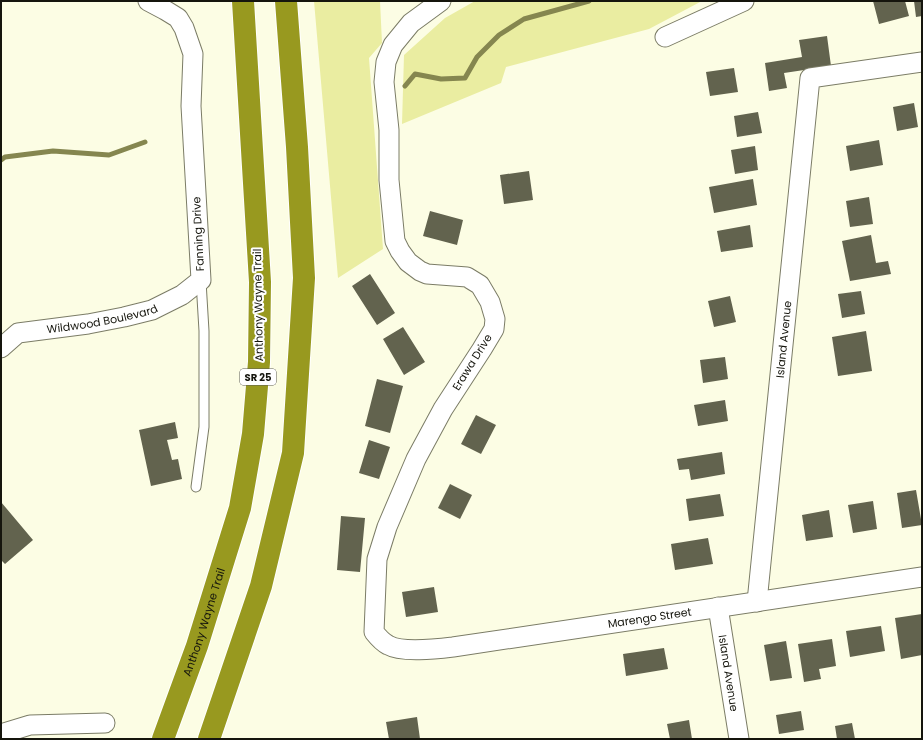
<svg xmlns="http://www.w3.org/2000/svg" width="923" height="740" viewBox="0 0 923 740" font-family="Poppins,sans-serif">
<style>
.green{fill:#eaeda1}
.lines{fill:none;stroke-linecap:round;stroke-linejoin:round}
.stream{stroke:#85864f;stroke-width:5}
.building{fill:#62634e}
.lane-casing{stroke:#7b7c66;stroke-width:11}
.street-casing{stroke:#7b7c66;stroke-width:21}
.highway-casing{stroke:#fff;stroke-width:24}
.lane{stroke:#fff;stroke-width:9}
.street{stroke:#fff;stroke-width:19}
.highway{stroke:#98991f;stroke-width:22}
.labels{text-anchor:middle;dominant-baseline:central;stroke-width:4;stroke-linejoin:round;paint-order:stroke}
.shield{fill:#fff;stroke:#5b5b56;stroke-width:1}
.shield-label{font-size:10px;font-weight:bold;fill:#15150d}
.street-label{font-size:11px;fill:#15150d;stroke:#fff}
</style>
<rect width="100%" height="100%" fill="#fcfde4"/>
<path class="green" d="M314,1H380L382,43L369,58L383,249L338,278Z
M475,1H702L649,29L506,67L501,83L402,124L404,55L445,18Z"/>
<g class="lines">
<path class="stream" d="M405,86L415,74L441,79L465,78L477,57L499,35L524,19L589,1
M1,160L5,157L53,151L109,155L145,142"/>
</g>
<path class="building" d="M873,1H905L909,16L879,24Z
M914,1H922V16L916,17Z
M827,36L831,66L784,73L787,88L769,91L765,63L802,57L799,40Z
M734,68L738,92L710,96L706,72Z
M914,103L918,127L897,131L893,107Z
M758,112L762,133L737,137L734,116Z
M879,140L883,165L850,171L846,146Z
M755,146L758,170L735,174L731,150Z
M529,171L533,200L504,204L500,175Z
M753,179L757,205L714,213L709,187Z
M869,197L873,224L850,227L846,201Z
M430,211L463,220L457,245L423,236Z
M750,225L753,247L721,252L717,231Z
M871,235L876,263L888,261L891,274L850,281L842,241Z
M370,274L395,313L377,325L352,286Z
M861,291L865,314L842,318L838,294Z
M730,296L736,322L714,327L708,301Z
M403,327L425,362L404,375L383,339Z
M866,331L872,371L838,376L832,337Z
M725,357L728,379L703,383L700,360Z
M377,379L403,386L390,433L365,426Z
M725,400L728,421L698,426L694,405Z
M476,415L496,425L481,454L461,444Z
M175,422L178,438L167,440L172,460L178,459L182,479L151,486L139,430Z
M369,440L390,447L379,479L359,473Z
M722,452L725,474L691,480L689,469L679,470L677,459Z
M450,484L472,495L460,519L438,508Z
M916,490L922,525L902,528L897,493Z
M720,494L724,516L689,521L686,499Z
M873,501L877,529L853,533L848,505Z
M1,502L33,540L5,564L1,560Z
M829,510L833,537L806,541L802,515Z
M341,516L365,518L360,572L337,570Z
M708,538L713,564L675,570L671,544Z
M434,587L438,612L406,617L402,592Z
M922,614V655L901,659L895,618Z
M881,626L885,651L850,657L846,631Z
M832,639L836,666L819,669L821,679L804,682L798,644Z
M786,641L792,678L770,681L764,645Z
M664,648L668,669L626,676L623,654Z
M801,711L804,730L779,734L776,715Z
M417,717L420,739H389L386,722Z
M689,720L692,739H670L667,724Z
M852,723L855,739H837L835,726Z"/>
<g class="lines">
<g class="lane-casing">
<path id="lane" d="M196,487L204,427V331L201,281"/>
</g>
<g class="street-casing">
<g id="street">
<path id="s1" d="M441,1L411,23L393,45L386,62L384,82L389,130V180L395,241L400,251L408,262L420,271L427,274L467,277L480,285L490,302L495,319L494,329L482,349L443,409L416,459L387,527L377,559L374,632C378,637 382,642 388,645C402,653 436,649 453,647L922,577"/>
<path d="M665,37L744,1"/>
<path id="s2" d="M1,348L18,333L88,324L124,317L152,310L182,295L201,280L191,106L193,54L184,28L178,18L165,10L148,1"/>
<path id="s3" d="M757,602L810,78L922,62"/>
<path id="s4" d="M718,607L739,739"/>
<path d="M1,734L30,725L105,723"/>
</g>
</g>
<g class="highway-casing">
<g id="highway">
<path id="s5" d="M163,739L197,646L240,508L253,434L259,362L260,282L243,1"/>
<path d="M209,739L261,586L293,453L304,278L297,147L286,1"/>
</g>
</g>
<use href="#lane" class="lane"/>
<use href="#street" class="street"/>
<use href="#highway" class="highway"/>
</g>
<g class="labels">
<rect class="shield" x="240" y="369" width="36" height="16" rx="3"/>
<g class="shield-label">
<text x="258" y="377">SR 25</text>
</g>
<g class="street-label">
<text transform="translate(198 234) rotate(-93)">Fanning Drive</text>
<text transform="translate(258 305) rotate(-91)">Anthony Wayne Trail</text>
<text stroke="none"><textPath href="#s2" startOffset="108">Wildwood Boulevard</textPath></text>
<text stroke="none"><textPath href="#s3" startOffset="264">Island Avenue</textPath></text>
<text transform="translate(472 362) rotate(-58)">Erawa Drive</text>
<text stroke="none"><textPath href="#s1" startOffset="1030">Marengo Street</textPath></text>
<text stroke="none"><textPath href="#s5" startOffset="124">Anthony Wayne Trail</textPath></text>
<text stroke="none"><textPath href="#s4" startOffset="67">Island Avenue</textPath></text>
</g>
</g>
<rect width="923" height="740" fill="none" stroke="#15150d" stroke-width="4"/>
</svg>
